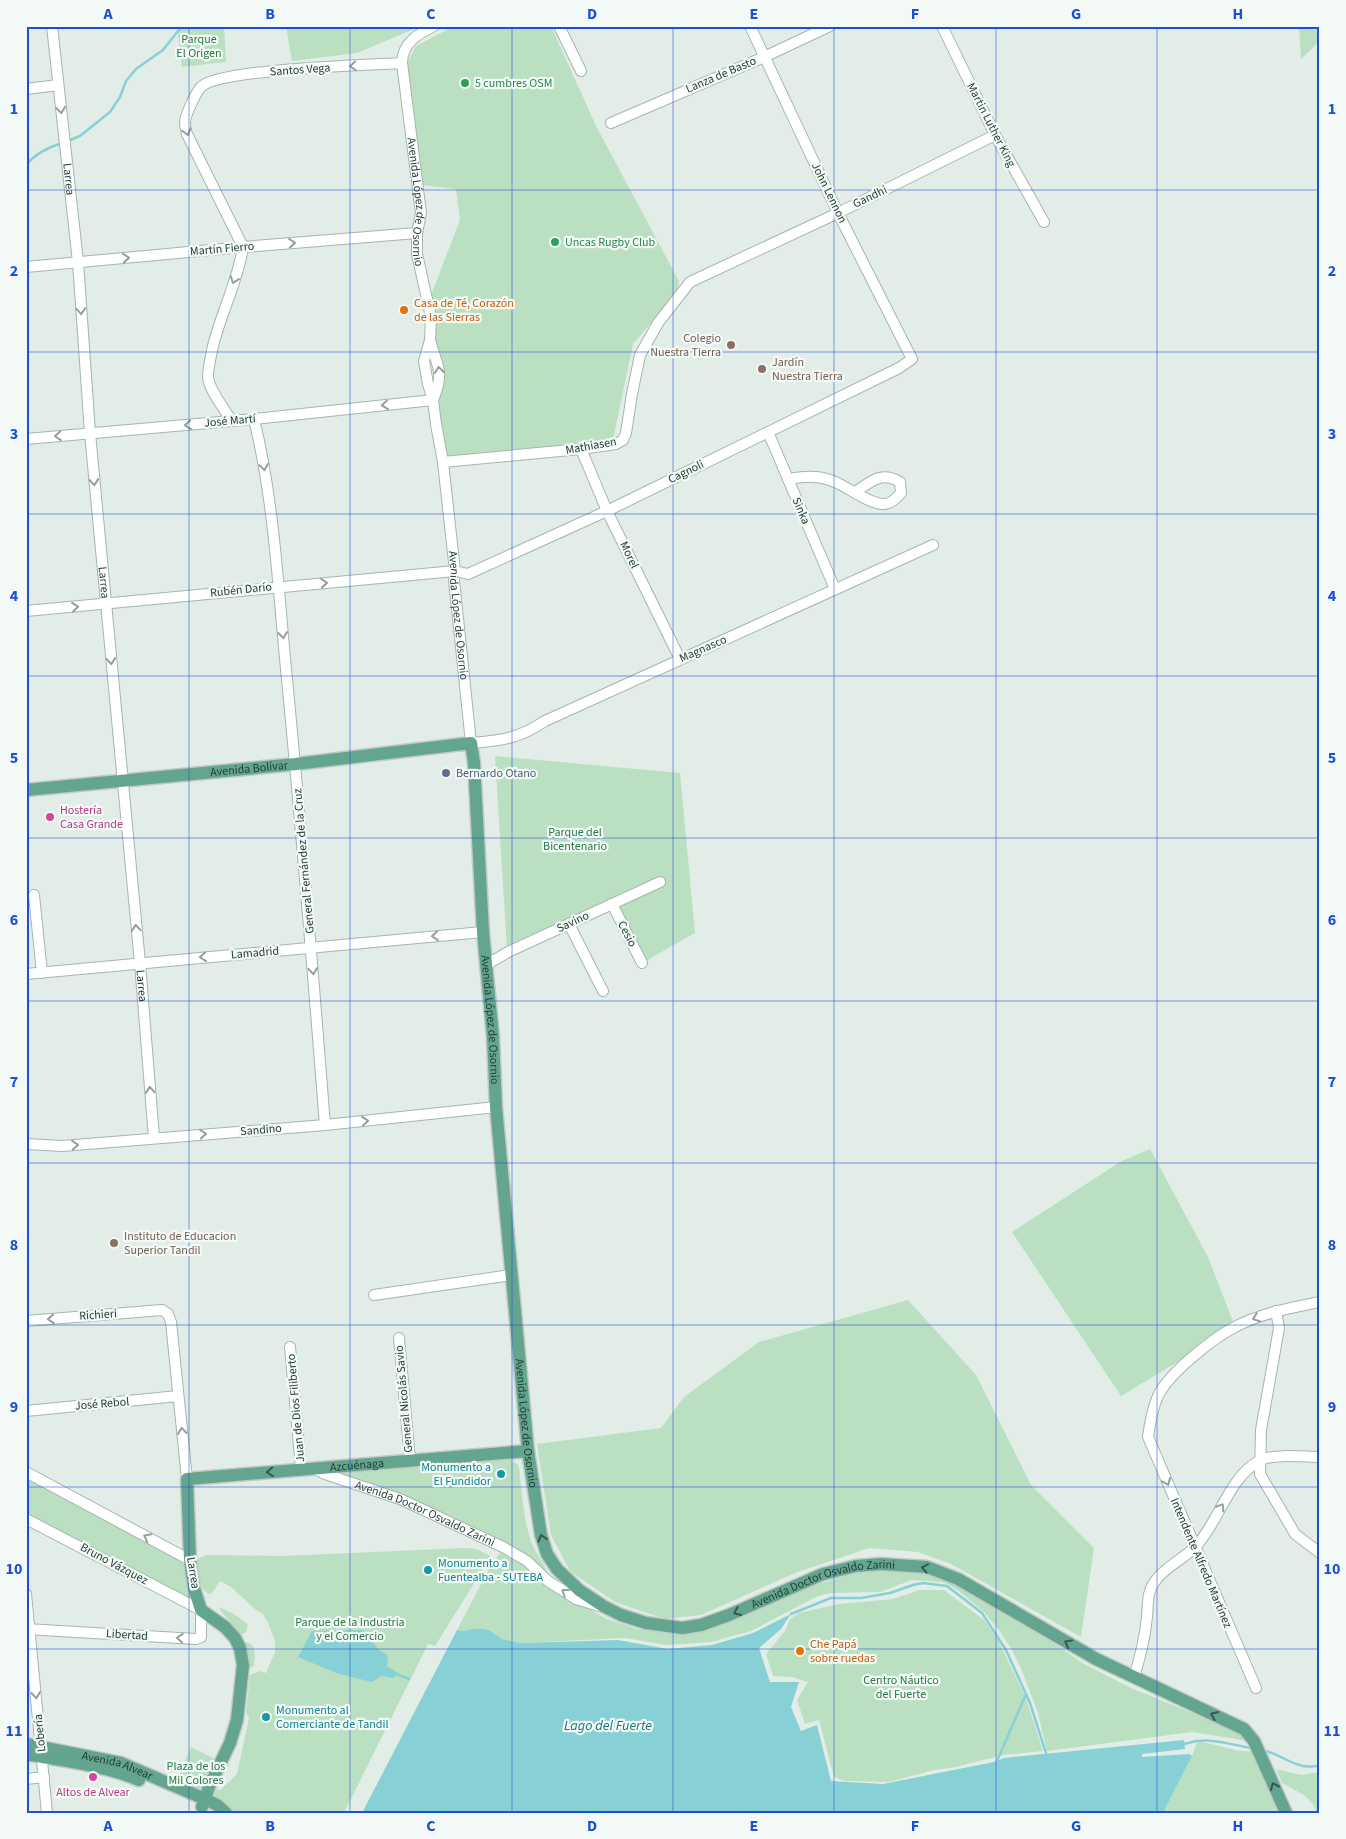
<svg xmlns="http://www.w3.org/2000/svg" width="1346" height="1839" viewBox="0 0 1346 1839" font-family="'Source Sans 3',sans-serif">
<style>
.green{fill:#bae0c1}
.water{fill:#87d0d5}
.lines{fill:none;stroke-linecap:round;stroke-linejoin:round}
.stream{stroke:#87d0d5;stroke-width:2.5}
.minor-casing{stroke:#a4b6ae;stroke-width:12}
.major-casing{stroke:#c1cac6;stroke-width:15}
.minor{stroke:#fff;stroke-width:10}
.major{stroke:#64a58f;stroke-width:12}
.oneway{stroke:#90a09a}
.oneway2{stroke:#32594c}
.grid{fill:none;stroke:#1d4ed8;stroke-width:1;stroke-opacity:0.55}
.leisure-dot{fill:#2e9e5b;stroke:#f3f9f6;stroke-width:2}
.food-dot{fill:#e8710a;stroke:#f3f9f6;stroke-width:2}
.education-dot{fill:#8d6e63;stroke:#f3f9f6;stroke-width:2}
.service-dot{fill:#5c6f8a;stroke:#f3f9f6;stroke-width:2}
.hotel-dot{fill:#d1479c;stroke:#f3f9f6;stroke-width:2}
.culture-dot{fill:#0f9aa8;stroke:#f3f9f6;stroke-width:2}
.labels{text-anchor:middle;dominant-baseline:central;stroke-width:4.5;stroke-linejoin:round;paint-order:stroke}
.park-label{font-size:12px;fill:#297941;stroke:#f3f9f6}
.street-label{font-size:12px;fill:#214035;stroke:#f3f9f6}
.leisure-label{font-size:12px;fill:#27864d;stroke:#f3f9f6;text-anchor:start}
.food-label{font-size:12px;fill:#c56008;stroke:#f3f9f6;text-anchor:start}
.education-label{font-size:12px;fill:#785e54;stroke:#f3f9f6;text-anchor:start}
.service-label{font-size:12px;fill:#4e5e75;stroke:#f3f9f6;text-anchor:start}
.hotel-label{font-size:12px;fill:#b23c85;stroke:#f3f9f6;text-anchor:start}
.culture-label{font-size:12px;fill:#0d838f;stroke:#f3f9f6;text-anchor:start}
.water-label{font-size:14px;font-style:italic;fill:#17767f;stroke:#f3f9f6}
.neatline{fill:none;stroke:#1d4ed8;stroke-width:2}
.grid-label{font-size:16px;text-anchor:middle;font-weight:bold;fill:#1d4ed8}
</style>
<rect width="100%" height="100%" fill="#e2ede7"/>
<path class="green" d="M177,26H224L226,62L182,67Z
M286,26H421L357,53L292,61Z
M454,26H551L596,126L679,281L676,294L633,344L613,440L450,458L448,456L440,435L439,403L442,385L435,347L430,298L460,220L456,189L421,185L406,65L416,46Z
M1299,26H1320V41L1301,59Z
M495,756L680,773L695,933L642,963L611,904L507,949Z
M1150,1149L1208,1257L1235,1327L1121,1396L1012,1232L1120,1162Z
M908,1300L976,1375L1031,1485L1094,1548L1081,1637L951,1564L918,1552L869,1548L795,1573L701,1615L665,1619L615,1602L570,1571L551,1535L537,1444L661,1428L684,1397L759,1342Z
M508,1458L517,1464L519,1468C522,1492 523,1518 531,1541C535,1553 545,1563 548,1576L531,1562L327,1472Z
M26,1478L187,1562L190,1599L26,1514Z
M465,1548L476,1549L491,1556L435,1646L428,1644L344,1813H233L218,1800L213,1792V1788L220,1790L237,1774L249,1718L246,1713L250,1675L260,1671L266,1673L275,1652V1641L268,1623L263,1614L256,1610L231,1587L220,1581L212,1593L209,1594C198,1589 198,1571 195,1560L207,1555L283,1556Z
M500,1553L527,1566L574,1601L607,1619L637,1629L678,1635L702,1629L750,1613L818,1584L853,1574L876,1569L927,1572L945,1578L1026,1624L1084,1664L1131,1688L1239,1732L1248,1741L1192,1732L1047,1751L1038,1713L1022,1671L1012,1650L999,1630L984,1612L960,1592L948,1584L942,1582L912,1580L880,1592L830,1593L816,1597L751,1631L711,1642L667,1645L625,1638L520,1643L502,1639L496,1635L472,1629L464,1631L457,1630L491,1565Z
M920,1590H944L984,1620L999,1642L1026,1698L1043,1751L1003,1755L955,1767L934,1770L889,1782L845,1781L834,1777L819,1720L805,1724L797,1700L808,1682L792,1677L773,1676L766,1654L785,1631L790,1619L799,1613L839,1604L893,1599Z
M218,1607C229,1611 239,1616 248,1625L246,1632L243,1634H239Z
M246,1642C257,1645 255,1656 254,1666L250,1668L244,1644Z
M1197,1742C1216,1742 1232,1753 1251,1751L1278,1813H1163L1192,1756Z
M191,1747L217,1760L205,1788L200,1791L177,1781Z
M1276,1769L1301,1775L1320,1772V1813H1317L1312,1803L1304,1795L1282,1783Z"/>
<path class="water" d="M791,1614L781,1629L759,1648L770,1682H799L791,1707L801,1731L817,1725L831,1781L883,1784L994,1762L1004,1758L1184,1740L1185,1749L1142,1754V1757L1189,1754L1192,1756L1163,1813H362L457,1630L464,1631L472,1629H482L489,1630L502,1639L520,1643L618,1640L668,1649L712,1645L753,1633Z
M363,1630L378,1649L388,1656L387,1666L396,1672L394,1678L381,1676L372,1682L339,1674L298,1657L312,1631Z"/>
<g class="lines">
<path class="stream" d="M68,141L80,136L110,112L120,97L126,81L136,69L163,50L182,26
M26,165C36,153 48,147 63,143
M791,1614L831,1598H861L890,1593L913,1585L923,1583L947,1586L982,1613L1006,1650L1030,1703L1046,1753
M394,1673L409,1679
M1184,1744C1210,1736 1226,1744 1251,1748
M1262,1750C1278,1753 1288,1763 1303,1766C1309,1767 1314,1766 1320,1766
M997,1761L1026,1694"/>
<g class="minor-casing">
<g id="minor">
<path id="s1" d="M52,26L78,262L90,433L140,963L154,1138"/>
<path id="s2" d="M434,26C418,34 402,43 402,63L421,213L417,233V254L431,317L430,340L424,361L428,384L433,400L436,424L443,462L455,571L454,580L471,743C501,741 520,738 545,721L933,545"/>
<path d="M559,26L581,71"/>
<path d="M942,26L995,135L1044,222"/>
<path d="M26,89L58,85"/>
<path d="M611,123L764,57L830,26"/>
<path d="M26,267L243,247L417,233"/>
<path d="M430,340C437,367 445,371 433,400"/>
<path d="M254,419C274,501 278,586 286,669C301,821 313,973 325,1125"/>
<path d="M232,421C225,410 209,390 208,377C208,367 211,356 213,346C221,313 238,281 243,247L187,134C186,131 185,126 185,122C185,116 196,92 201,87C218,69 369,65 402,63"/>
<path d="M768,432L835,589"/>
<path d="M26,439L254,419L433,400"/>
<path d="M581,449L607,511L680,659"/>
<path d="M443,462L581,449L616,444L623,440L626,433L632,394L640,355L658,323L690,282L838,213L995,135"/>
<path d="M788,479C802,477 815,475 830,480C846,485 865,502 882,504C890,505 896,499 901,493L900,482C881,471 872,481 855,492"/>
<path d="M26,611L455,571L468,574L607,511L899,368L912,359L838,213L750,26"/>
<path d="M34,895L42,973"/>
<path d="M612,904L642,963"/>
<path d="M569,924L603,991"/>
<path d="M486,965L508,952L660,882"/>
<path d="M26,974L483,932"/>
<path d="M26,1144L62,1146L325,1125L496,1107"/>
<path d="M374,1295L511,1275"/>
<path d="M1276,1311L1279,1328L1261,1430L1260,1474L1295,1534L1320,1553"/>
<path d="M26,1321L162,1310L168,1314L171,1322L187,1479"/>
<path d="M399,1338L410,1460"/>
<path d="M290,1347L301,1469"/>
<path d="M26,1411L178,1396"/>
<path id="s3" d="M313,1468L325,1474L400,1499L503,1547L527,1561L548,1581L576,1599L599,1606"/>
<path d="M26,1472L190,1560"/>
<path d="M26,1519L201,1610V1637L196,1639L26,1629"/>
<path d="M26,1594L47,1813"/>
<path d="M1134,1677C1140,1658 1145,1637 1147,1617C1148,1609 1147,1599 1150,1591C1156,1572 1179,1562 1193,1549C1218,1525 1228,1478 1259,1461C1273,1453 1304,1457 1320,1457"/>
<path d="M1256,1688L1148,1437C1150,1422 1152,1409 1158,1396C1168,1374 1213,1338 1235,1327C1261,1313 1291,1308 1320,1302"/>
<path d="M26,1779L44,1777"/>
</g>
</g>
<g class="major-casing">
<g id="major">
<path id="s4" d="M26,790L296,764L471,743L474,763L483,932L493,1037L496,1107L528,1451L541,1535L547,1554L557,1569L579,1590L603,1606L621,1615L646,1623L682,1628L701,1625L729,1615L823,1574L856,1566L881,1564L927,1567L958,1579L1096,1659L1244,1729L1254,1741L1286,1813"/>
<path id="s5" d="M26,1744L121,1763L205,1799L217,1805L226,1813"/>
<path d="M26,1754C63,1761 104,1765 139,1780"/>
<path id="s6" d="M202,1807L209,1787L230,1743L237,1720L243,1665L240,1648L235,1638L225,1627L201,1610L194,1588L190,1560L187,1479L528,1451"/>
</g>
</g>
<use href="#minor" class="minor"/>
<use href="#major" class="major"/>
</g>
<defs><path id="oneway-chevron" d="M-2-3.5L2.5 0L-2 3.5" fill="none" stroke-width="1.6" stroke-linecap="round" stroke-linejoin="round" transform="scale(1.25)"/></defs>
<g class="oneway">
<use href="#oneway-chevron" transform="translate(353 66) rotate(176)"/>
<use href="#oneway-chevron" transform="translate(61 110) rotate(82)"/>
<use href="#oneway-chevron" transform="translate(187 132) rotate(74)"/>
<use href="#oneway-chevron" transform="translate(292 243) rotate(-5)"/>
<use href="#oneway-chevron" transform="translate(126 258) rotate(-5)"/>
<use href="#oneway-chevron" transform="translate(234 280) rotate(110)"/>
<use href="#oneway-chevron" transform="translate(81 311) rotate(86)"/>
<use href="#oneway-chevron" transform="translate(439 370) rotate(-97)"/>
<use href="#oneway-chevron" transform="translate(385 405) rotate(174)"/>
<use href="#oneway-chevron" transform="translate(188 425) rotate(175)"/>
<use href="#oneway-chevron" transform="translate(58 436) rotate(175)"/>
<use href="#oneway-chevron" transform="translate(264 467) rotate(82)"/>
<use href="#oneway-chevron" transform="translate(94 482) rotate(85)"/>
<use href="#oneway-chevron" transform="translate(324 583) rotate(-5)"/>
<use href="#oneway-chevron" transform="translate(75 607) rotate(-6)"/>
<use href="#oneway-chevron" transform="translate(283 635) rotate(84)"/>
<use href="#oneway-chevron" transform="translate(111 661) rotate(85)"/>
<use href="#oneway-chevron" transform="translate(136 928) rotate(-95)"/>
<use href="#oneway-chevron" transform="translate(435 936) rotate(175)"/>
<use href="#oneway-chevron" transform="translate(203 957) rotate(175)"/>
<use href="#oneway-chevron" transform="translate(313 971) rotate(85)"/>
<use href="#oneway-chevron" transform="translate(150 1090) rotate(-95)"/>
<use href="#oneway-chevron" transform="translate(365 1121) rotate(-6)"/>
<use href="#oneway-chevron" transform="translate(203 1134) rotate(-5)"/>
<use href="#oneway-chevron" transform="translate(75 1145) rotate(-5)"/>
<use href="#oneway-chevron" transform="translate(1256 1318) rotate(159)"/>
<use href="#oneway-chevron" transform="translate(51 1319) rotate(176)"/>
<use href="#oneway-chevron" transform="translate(182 1431) rotate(-96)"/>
<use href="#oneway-chevron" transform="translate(1167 1482) rotate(67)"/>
<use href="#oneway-chevron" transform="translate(1221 1507) rotate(-58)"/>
<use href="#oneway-chevron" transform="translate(147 1537) rotate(-152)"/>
<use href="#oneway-chevron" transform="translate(565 1592) rotate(-146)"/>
<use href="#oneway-chevron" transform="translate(180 1638) rotate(-176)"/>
<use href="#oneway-chevron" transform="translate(36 1695) rotate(84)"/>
</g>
<g class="oneway2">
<use href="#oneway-chevron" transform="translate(270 1472) rotate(175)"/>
<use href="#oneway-chevron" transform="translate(542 1538) rotate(-106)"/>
<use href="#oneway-chevron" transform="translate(925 1568) rotate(-169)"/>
<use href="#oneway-chevron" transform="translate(737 1612) rotate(157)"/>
<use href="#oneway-chevron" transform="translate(1068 1643) rotate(-151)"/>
<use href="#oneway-chevron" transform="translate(1214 1715) rotate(-156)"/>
<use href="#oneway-chevron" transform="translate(1274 1786) rotate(-114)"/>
</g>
<path class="grid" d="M189,26V1813M350,26V1813M512,26V1813M673,26V1813M834,26V1813M996,26V1813M1157,26V1813M26,190H1320M26,352H1320M26,514H1320M26,676H1320M26,838H1320M26,1001H1320M26,1163H1320M26,1325H1320M26,1487H1320M26,1649H1320"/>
<g class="leisure-dot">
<circle cx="465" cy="83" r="5"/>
<circle cx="555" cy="242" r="5"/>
</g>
<g class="food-dot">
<circle cx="404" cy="310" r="5"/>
<circle cx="800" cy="1651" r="5"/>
</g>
<g class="education-dot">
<circle cx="731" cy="345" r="5"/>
<circle cx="762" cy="369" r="5"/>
<circle cx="114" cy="1243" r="5"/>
</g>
<circle class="service-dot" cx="446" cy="773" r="5"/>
<g class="hotel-dot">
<circle cx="50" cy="817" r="5"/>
<circle cx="93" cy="1777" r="5"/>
</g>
<g class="culture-dot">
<circle cx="501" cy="1474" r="5"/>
<circle cx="428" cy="1570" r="5"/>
<circle cx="266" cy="1717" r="5"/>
</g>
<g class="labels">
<g class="park-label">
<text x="199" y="39">Parque<tspan x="199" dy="14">El Origen</tspan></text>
<text x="575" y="832">Parque del<tspan x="575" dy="14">Bicentenario</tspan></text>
<text x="350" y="1622">Parque de la Industria<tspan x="350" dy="14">y el Comercio</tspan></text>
<text x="901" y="1680">Centro Náutico<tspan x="901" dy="14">del Fuerte</tspan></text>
<text x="196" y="1766">Plaza de los<tspan x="196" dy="14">Mil Colores</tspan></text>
</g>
<g class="street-label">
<text transform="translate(300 70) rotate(-4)">Santos Vega</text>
<text transform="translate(721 75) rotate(-23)">Lanza de Basto</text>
<text transform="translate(991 125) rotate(63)">Martin Luther King</text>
<text stroke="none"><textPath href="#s1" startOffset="154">Larrea</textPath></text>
<text transform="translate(829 193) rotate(64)">John Lennon</text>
<text transform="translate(870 197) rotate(-26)">Gandhi</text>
<text stroke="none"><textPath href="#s2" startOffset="192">Avenida López de Osornio</textPath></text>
<text transform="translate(222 249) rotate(-5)">Martín Fierro</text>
<text transform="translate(230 421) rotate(-5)">José Martí</text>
<text transform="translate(591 446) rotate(-10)">Mathiasen</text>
<text transform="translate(686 472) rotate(-26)">Cagnoli</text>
<text transform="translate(801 511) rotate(67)">Sinka</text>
<text transform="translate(629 555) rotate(64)">Morel</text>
<text stroke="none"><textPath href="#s1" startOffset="559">Larrea</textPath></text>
<text transform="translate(241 590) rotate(-6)">Rubén Darío</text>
<text stroke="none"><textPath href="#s2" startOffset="611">Avenida López de Osornio</textPath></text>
<text transform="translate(703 649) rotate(-24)">Magnasco</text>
<text stroke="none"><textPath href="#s4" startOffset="224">Avenida Bolívar</textPath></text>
<text transform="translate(304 861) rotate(-95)">General Fernández de la Cruz</text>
<text transform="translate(573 922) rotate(-25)">Savino</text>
<text transform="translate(627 934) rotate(62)">Cesio</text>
<text transform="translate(255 953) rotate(-5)">Lamadrid</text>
<text stroke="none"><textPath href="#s1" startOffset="964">Larrea</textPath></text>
<text stroke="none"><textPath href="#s4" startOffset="725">Avenida López de Osornio</textPath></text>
<text transform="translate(261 1130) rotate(-5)">Sandino</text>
<text transform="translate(98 1315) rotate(-4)">Richieri</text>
<text transform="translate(404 1399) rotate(-95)">General Nicolás Savio</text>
<text transform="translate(102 1404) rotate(-5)">José Rebol</text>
<text transform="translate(296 1408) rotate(-95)">Juan de Dios Filiberto</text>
<text stroke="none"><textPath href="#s4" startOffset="1130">Avenida López de Osornio</textPath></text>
<text stroke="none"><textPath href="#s6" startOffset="525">Azcuénaga</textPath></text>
<text stroke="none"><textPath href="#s3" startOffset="121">Avenida Doctor Osvaldo Zarini</textPath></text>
<text transform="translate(1201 1563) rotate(67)">Intendente Alfredo Martínez</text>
<text transform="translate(114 1564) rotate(28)">Bruno Vázquez</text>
<text transform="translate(193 1573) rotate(81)">Larrea</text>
<text stroke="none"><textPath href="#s4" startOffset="1572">Avenida Doctor Osvaldo Zarini</textPath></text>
<text transform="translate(127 1635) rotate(4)">Libertad</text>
<text transform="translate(40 1733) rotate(-96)">Lobería</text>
<text stroke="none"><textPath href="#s5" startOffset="94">Avenida Alvear</textPath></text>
</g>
<g class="leisure-label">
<text x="475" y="83">5 cumbres OSM</text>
<text x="565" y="242">Uncas Rugby Club</text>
</g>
<g class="food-label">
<text x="414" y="303">Casa de Té, Corazón<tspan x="414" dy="14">de las Sierras</tspan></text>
<text x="810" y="1644">Che Papá<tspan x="810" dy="14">sobre ruedas</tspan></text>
</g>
<g class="education-label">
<text x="721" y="338" text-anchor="end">Colegio<tspan x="721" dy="14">Nuestra Tierra</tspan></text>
<text x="772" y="362">Jardín<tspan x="772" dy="14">Nuestra Tierra</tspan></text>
<text x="124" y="1236">Instituto de Educacion<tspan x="124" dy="14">Superior Tandil</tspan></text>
</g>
<g class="service-label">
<text x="456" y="773">Bernardo Otano</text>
</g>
<g class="hotel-label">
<text x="60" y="810">Hostería<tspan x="60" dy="14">Casa Grande</tspan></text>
<text x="93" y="1792" text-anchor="middle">Altos de Alvear</text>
</g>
<g class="culture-label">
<text x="491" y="1467" text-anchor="end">Monumento a<tspan x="491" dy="14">El Fundidor</tspan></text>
<text x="438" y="1563">Monumento a<tspan x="438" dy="14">Fuentealba - SUTEBA</tspan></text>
<text x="276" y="1710">Monumento al<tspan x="276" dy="14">Comerciante de Tandil</tspan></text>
</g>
<g class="water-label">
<text x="608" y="1726">Lago del Fuerte</text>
</g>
</g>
<rect width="1346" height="1839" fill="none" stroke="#f3f9f6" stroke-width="55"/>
<rect x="28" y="28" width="1290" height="1784" class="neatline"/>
<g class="grid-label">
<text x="108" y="19">A</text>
<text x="270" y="19">B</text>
<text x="431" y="19">C</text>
<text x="592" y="19">D</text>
<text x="754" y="19">E</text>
<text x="915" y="19">F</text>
<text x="1076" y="19">G</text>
<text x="1238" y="19">H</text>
<text x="14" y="114">1</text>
<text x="1332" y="114">1</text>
<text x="14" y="276">2</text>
<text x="1332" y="276">2</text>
<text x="14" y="439">3</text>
<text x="1332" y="439">3</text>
<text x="14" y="601">4</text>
<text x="1332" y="601">4</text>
<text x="14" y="763">5</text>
<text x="1332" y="763">5</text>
<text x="14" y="925">6</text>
<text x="1332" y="925">6</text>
<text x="14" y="1087">7</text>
<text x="1332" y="1087">7</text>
<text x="14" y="1250">8</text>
<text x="1332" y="1250">8</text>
<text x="14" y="1412">9</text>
<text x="1332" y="1412">9</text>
<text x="14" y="1574">10</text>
<text x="1332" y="1574">10</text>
<text x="14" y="1736">11</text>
<text x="1332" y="1736">11</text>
<text x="108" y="1831">A</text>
<text x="270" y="1831">B</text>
<text x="431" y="1831">C</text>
<text x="592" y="1831">D</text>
<text x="754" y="1831">E</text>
<text x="915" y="1831">F</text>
<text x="1076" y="1831">G</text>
<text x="1238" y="1831">H</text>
</g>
</svg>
